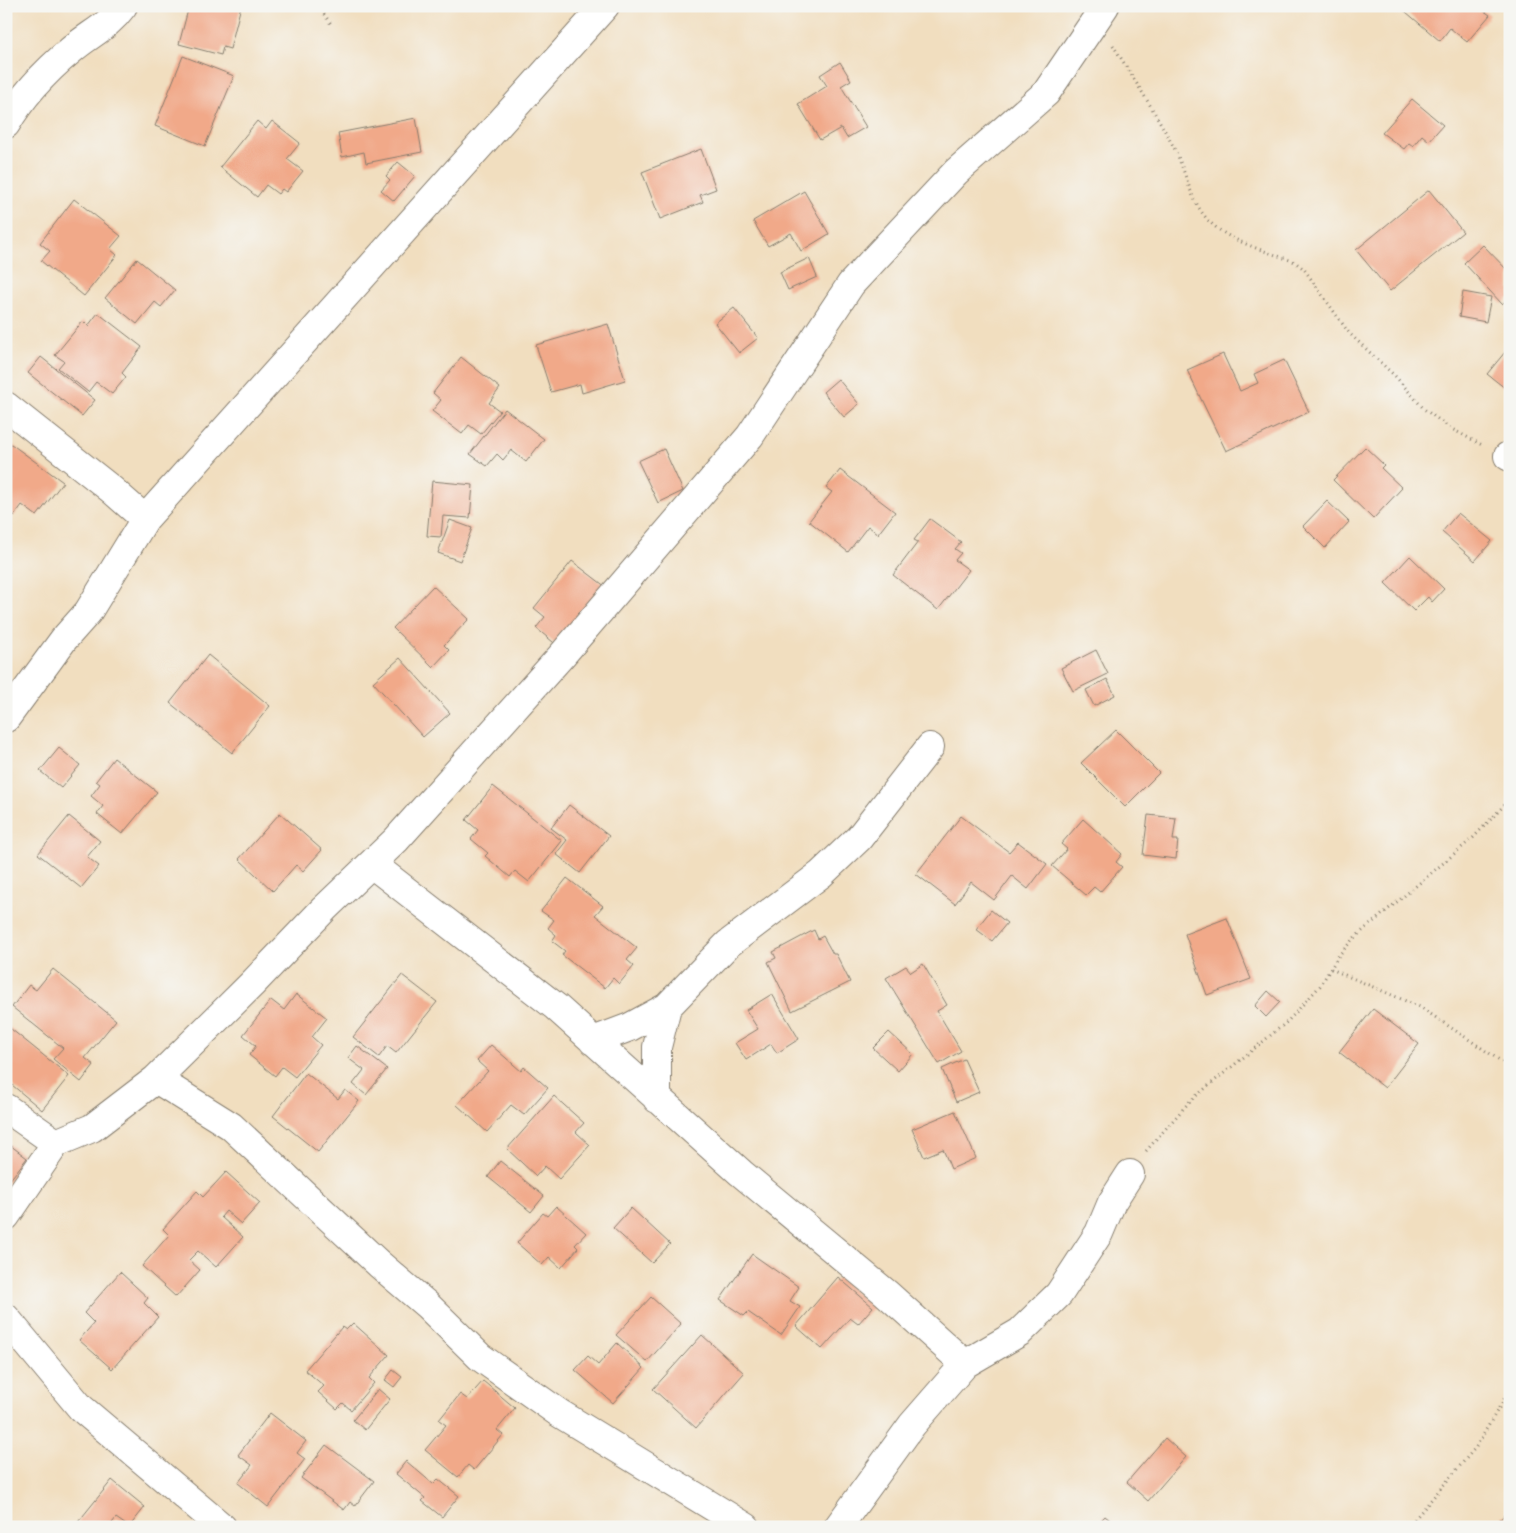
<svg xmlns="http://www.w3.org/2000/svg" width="1516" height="1533" viewBox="0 0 1516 1533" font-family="'Shantell Sans',sans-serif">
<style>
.building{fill:#f1a989}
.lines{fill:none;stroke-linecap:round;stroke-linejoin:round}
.minor-casing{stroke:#867d6e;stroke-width:30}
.path{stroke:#867d6e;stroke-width:3;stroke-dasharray:1 4;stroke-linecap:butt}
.minor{stroke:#fff;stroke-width:28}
</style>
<rect width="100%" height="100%" fill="#f6f6f2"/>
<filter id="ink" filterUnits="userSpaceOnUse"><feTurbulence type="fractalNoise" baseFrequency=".02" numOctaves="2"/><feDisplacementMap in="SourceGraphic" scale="10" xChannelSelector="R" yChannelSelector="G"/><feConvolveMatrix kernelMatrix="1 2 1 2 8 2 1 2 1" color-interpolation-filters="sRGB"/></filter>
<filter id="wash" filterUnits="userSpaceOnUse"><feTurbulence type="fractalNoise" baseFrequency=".0096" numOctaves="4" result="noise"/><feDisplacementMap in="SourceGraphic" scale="20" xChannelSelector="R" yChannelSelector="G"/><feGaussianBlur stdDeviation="1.12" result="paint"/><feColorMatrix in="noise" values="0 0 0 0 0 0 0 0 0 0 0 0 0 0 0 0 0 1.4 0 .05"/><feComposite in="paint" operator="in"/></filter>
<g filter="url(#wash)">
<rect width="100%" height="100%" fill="#f1debf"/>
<g id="blocks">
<path class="building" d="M189,6H241L230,49L223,47L221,55L179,44Z
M1399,6H1488L1484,11L1490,15L1467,42L1450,28L1440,41Z
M183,56L234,76L205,146L155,126Z
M840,62L851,80L841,86L866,127L847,138L841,128L820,140L798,104L827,86L820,75Z
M1412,99L1443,125L1429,141L1422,135L1413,146L1409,143L1404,149L1382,133Z
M416,118L422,152L366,163L364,152L342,157L338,133Z
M257,121L266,129L272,121L300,143L287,159L303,171L286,192L282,189L278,194L266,185L257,197L220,167Z
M701,149L716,189L700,195L703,202L660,219L642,172Z
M398,162L415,176L394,201L381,190L390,180L386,176Z
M1429,190L1463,232L1390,291L1356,250Z
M804,191L829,234L801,251L791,233L768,246L753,221Z
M74,199L121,236L110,249L117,255L84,296L41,261L50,251L40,243Z
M1483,245L1510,273V297L1502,304L1464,263Z
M809,258L817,277L788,290L780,272Z
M137,259L175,290L161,307L155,302L137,324L105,298Z
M1463,292L1491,297L1486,322L1459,317Z
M734,308L758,338L739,353L715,323Z
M98,313L142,347L122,373L126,377L112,394L96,382L88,392L58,368L64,361L55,355L83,321L88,326Z
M608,324L625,380L582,393L580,384L551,392L536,345Z
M1510,346V392L1487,374Z
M1223,354L1240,391L1258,383L1254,374L1284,360L1309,412L1226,451L1187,370Z
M41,357L95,400L82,416L28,373Z
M461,357L500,388L489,403L500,411L481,434L469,425L462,434L432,411L441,400L433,393Z
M838,379L859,404L844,417L823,392Z
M505,409L544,439L526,462L511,450L503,460L497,454L487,466L470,454Z
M7,441L63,482L37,516L22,505L14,516L6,511V473L9,470L6,468Z
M1365,447L1384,465L1381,468L1402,488L1373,519L1333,480Z
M664,449L683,491L658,503L638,461Z
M840,470L895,512L878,534L868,526L848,552L809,521L832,492L826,488Z
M432,481L473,485L470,518L443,516L441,537L427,536Z
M1327,501L1349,522L1325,548L1303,526Z
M1458,513L1492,541L1475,561L1442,532Z
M930,519L961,542L955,549L961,553L955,560L969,570L938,610L893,575L918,542L914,540Z
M450,520L472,528L460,561L438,553Z
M1410,556L1444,589L1432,602L1428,597L1414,611L1385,583Z
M572,561L606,587L559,647L536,628L545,617L534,608Z
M433,586L469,619L444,645L449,650L433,667L393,628Z
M1096,650L1108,674L1073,691L1061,668Z
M208,655L270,706L232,753L170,703Z
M400,658L450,713L423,737L373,682Z
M1107,679L1115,695L1094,706L1086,690Z
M1116,730L1159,773L1125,807L1081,763Z
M59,748L80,765L61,788L40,771Z
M114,758L157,792L122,834L97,814L103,806L91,796L100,784L96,781Z
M493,786L562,841L529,882L515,871L510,877L485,856L488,853L471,839L478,830L466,820Z
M569,805L609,836L580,873L556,854L567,840L551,828Z
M280,813L322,850L303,871L296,865L273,891L239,859Z
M1148,815L1176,818L1173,840H1178L1176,859L1143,855Z
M69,816L100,841L87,857L99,866L81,888L38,854Z
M961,816L1009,852L1018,842L1047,864L1028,889L1012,876L994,900L971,882L955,904L916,874Z
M1083,819L1122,854L1116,862L1122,867L1100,892L1094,887L1086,895L1052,866L1067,849L1061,844Z
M567,878L603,906L595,915L637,948L627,960L634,966L619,984L613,978L605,988L562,955L565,951L552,941L556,935L548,928L554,920L541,911Z
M991,910L1007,923L992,941L976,929Z
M1227,918L1251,979L1207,995L1185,934Z
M814,930L818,939L823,936L833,954H836L850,982L792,1011L768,962L776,958L773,952Z
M923,964L947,1005L937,1011L961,1051L939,1064L886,978L906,966L911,972Z
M53,969L116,1020L85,1058L94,1065L81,1082L53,1059L63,1048L12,1007L29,985L36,990Z
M402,975L437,1002L396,1053L387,1046L379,1057L353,1037Z
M1268,991L1280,1002L1266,1017L1255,1006Z
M296,994L327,1018L312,1037L321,1045L295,1077L282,1067L275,1076L249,1055L256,1046L243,1035L271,1000L284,1010Z
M772,994L799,1039L777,1053L771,1044L746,1060L735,1043L758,1029L746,1010Z
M1373,1009L1419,1044L1385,1088L1339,1052Z
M6,1025L69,1076L42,1110L6,1080Z
M889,1032L913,1054L898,1071L873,1048Z
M491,1045L521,1071L524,1067L548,1088L524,1115L511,1105L487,1132L457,1105L488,1071L477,1061Z
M357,1046L387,1069L366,1095L353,1084L364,1070L348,1058Z
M964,1059L979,1092L956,1102L942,1069Z
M306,1073L338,1099L345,1090L359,1101L318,1152L273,1116Z
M554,1096L584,1123L576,1132L590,1145L559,1179L545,1166L536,1176L507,1149Z
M955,1111L976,1158L951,1169L943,1149L924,1157L912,1129Z
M6,1142L27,1158L6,1185Z
M500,1161L544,1196L531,1212L488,1177Z
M226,1172L260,1203L241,1224L226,1211L221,1217L243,1237L216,1267L198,1251L189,1260L200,1270L176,1297L142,1266L169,1235L163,1229L197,1191L203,1197Z
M556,1206L586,1233L575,1245L578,1248L561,1268L549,1257L542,1265L517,1243L543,1213L547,1216Z
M631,1208L670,1244L652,1263L613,1228Z
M752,1254L799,1287L790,1301L800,1307L781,1335L748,1312L744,1316L720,1300Z
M120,1272L148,1298L144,1303L158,1317L112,1369L79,1340L94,1323L84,1313Z
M838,1277L873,1307L858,1324L850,1318L822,1349L796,1326Z
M651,1297L681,1324L647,1362L616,1335Z
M353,1323L389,1355L369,1378L374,1383L351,1410L343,1403L337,1409L318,1392L324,1386L305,1370L342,1327L346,1330Z
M702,1335L744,1373L696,1428L653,1389Z
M617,1343L644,1368L613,1403L575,1370L588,1356L598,1365Z
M393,1370L402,1377L394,1387L385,1380Z
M483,1381L515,1408L497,1430L503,1435L474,1470L468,1465L458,1477L425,1450L446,1425L439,1420L460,1394L467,1399Z
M378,1389L390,1399L365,1430L353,1420Z
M270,1413L306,1441L297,1453L305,1459L268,1507L238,1483L252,1465L238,1455Z
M1165,1438L1186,1457L1148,1501L1127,1482Z
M326,1445L374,1481L355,1506L350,1502L344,1510L301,1478Z
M406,1461L433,1484L438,1479L459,1496L442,1517L422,1501L425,1498L396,1474Z
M112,1480L145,1507L129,1527L116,1518L109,1527H74Z
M1504,1515L1510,1520V1527H1494Z
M1105,1516L1116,1525L1115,1527H1095Z"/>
</g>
</g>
<g filter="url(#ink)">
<use href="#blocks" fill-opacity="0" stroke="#867d6e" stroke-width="1"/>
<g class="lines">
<g class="minor-casing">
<path id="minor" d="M6,124C22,97 46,71 70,51C89,34 107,28 123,6
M6,406L112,490L145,519
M1508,456L1510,457
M6,718L64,639L88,612L145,519L605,6
M373,865L556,1007L741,1173L886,1293L965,1364
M593,1041L630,1027L667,1007
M156,1079L231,1126L379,1264L427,1305L480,1357L559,1413L746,1527
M657,1099V1047L667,1007L728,944L821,874L859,838L930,747
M6,1108L56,1143
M6,1216L56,1143L92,1128L156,1079L252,984L324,909L396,840L563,654L750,436L851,284L956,172L1046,93L1105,6
M6,1318L81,1408L222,1527
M838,1527L912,1425L965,1364L1020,1332L1059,1294L1099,1233L1112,1202L1130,1174"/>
</g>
<path class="path" d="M318,6L331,24
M1113,45C1134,80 1157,114 1175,150C1189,179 1191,209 1218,229C1238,244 1272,253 1295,262L1304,269L1349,333L1395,376L1424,409L1450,428L1482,445
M1331,969L1420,1007L1510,1067
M1146,1151L1191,1100L1287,1022L1320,986L1339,955L1353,939L1473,838L1510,799
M1408,1527L1476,1447L1510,1389"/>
<use href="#minor" class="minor"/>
</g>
</g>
<rect width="1516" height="1533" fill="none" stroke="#f6f6f2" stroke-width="25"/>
</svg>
